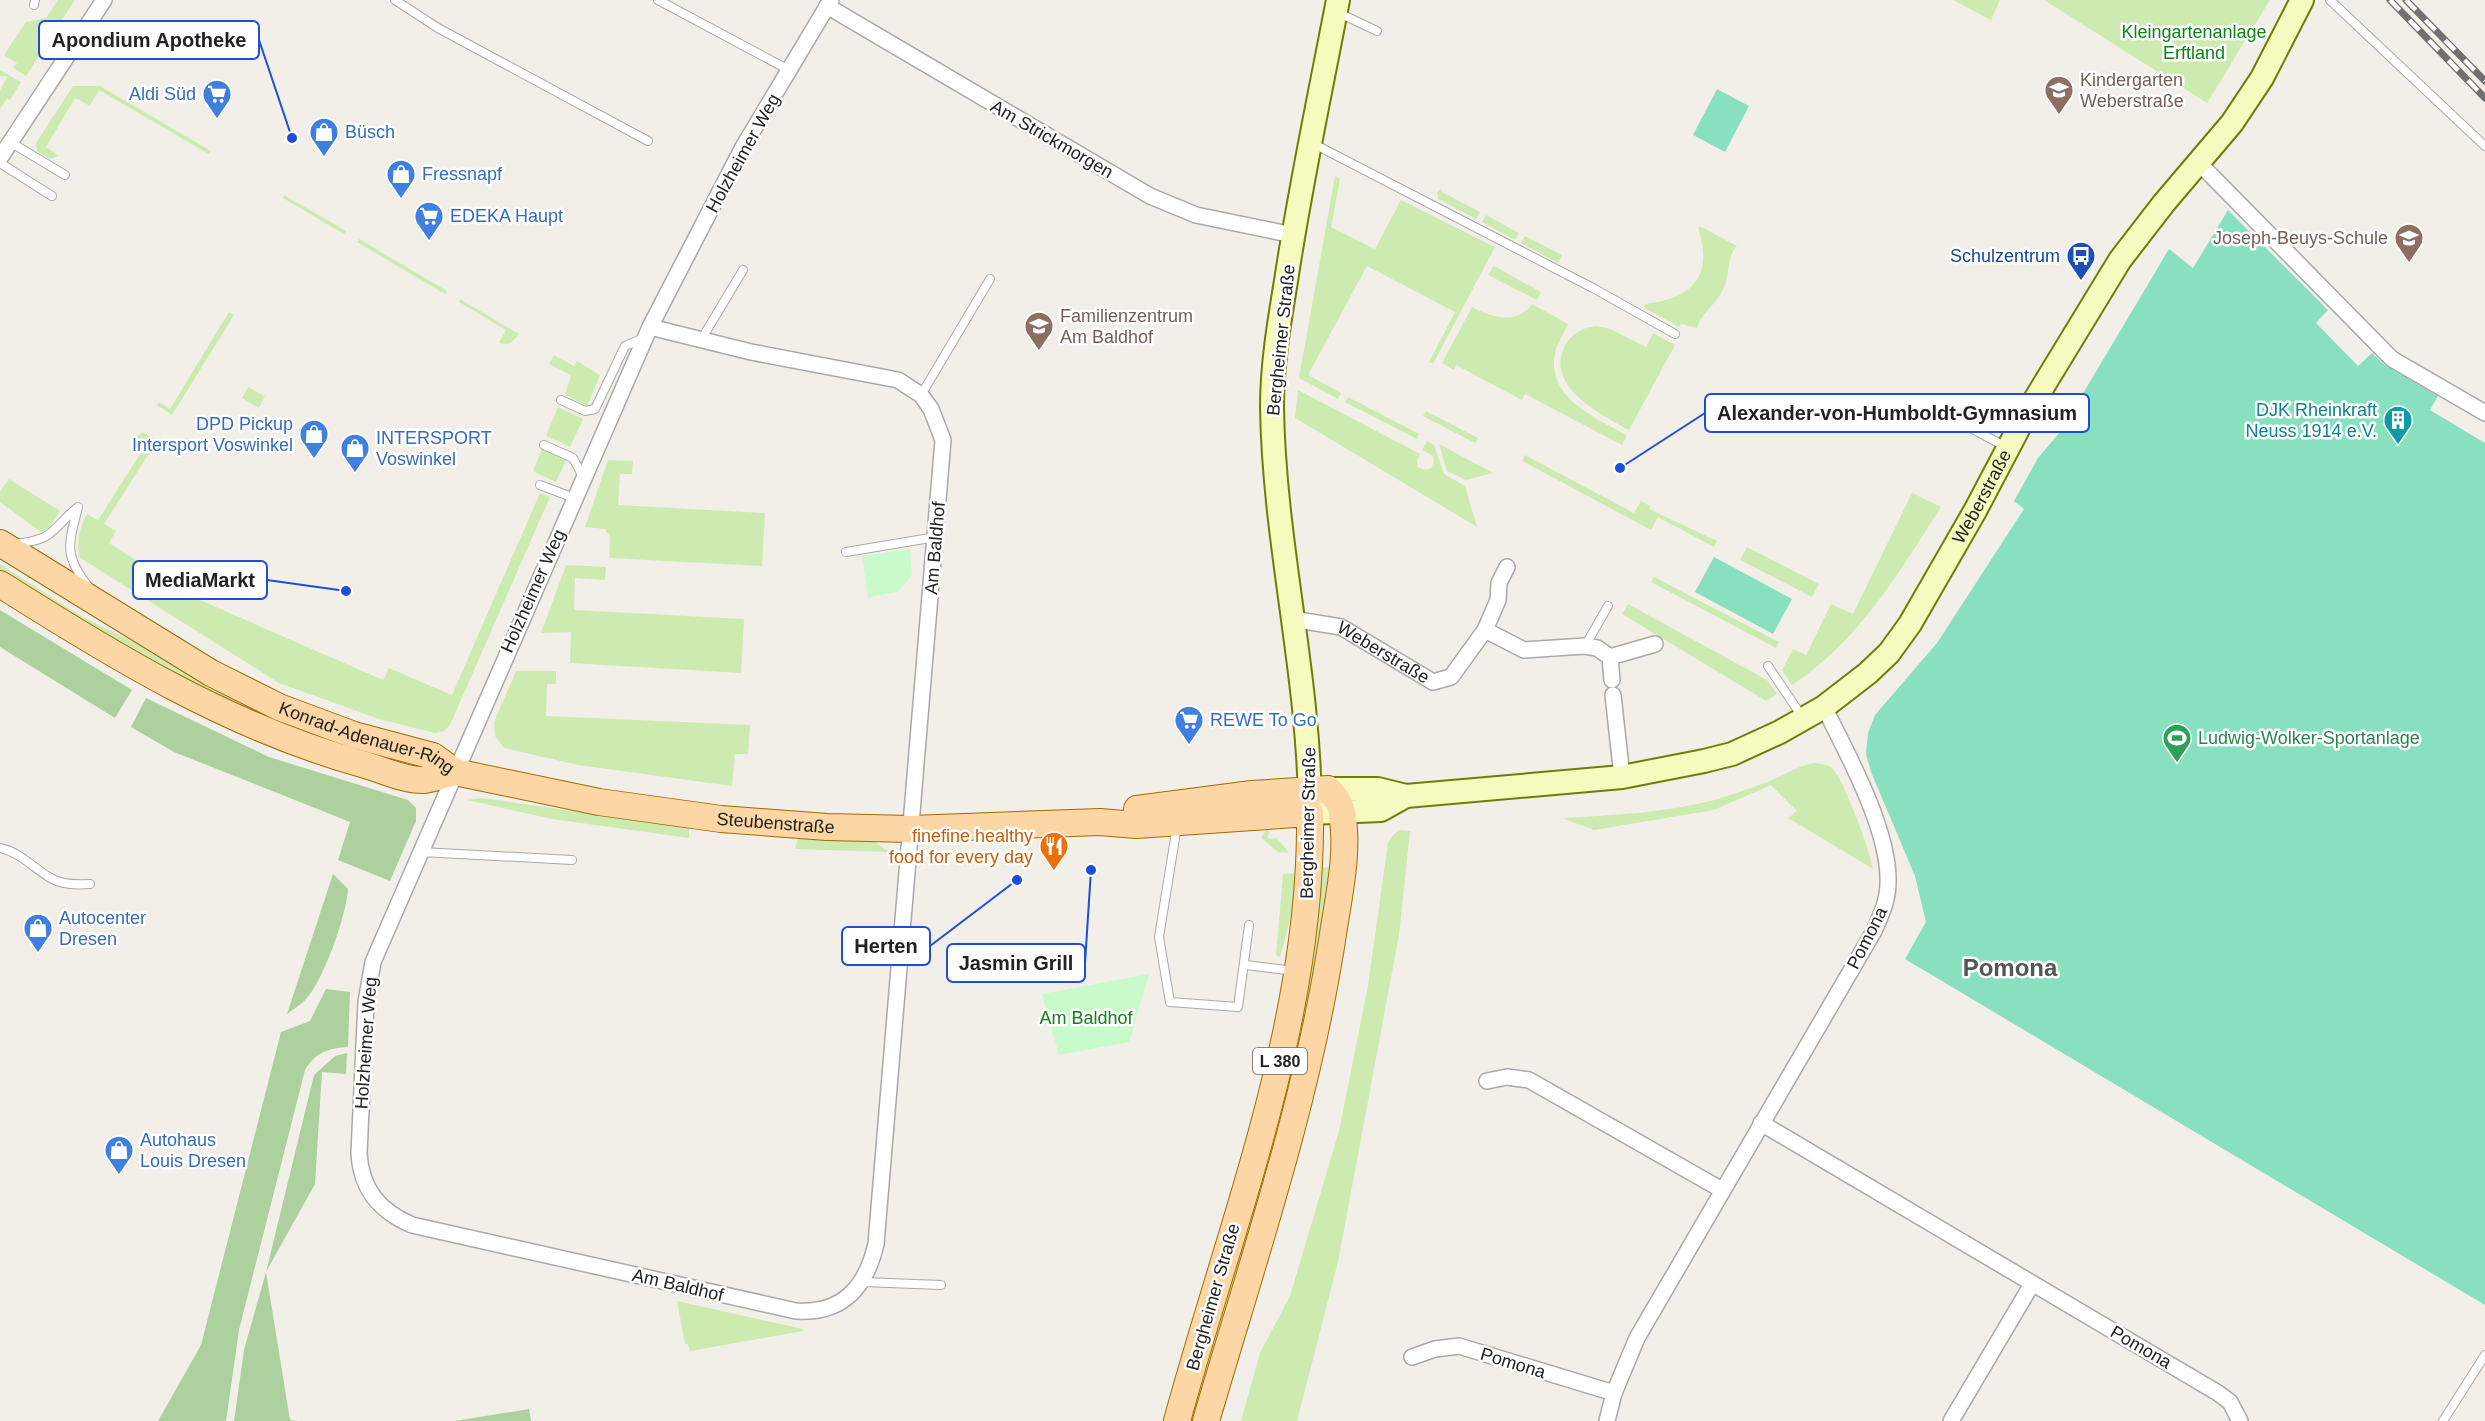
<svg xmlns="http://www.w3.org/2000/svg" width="2485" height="1421" viewBox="0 0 2485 1421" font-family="Arial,sans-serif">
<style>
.grass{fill:#cdebb0}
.forest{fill:#add19e}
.park{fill:#c8facc}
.pitch{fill:#88e0be}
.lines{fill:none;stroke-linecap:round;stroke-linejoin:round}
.lane-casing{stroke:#a9a9a9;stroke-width:10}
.street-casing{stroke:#a9a9a9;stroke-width:18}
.secondary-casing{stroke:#707d05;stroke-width:26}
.primary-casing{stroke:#a06b00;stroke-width:28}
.lane{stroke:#fff;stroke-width:8}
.street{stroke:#fff;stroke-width:15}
.secondary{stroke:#f7fabf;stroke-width:22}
.primary{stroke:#fcd6a4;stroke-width:26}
.rail-casing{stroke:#707070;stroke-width:7}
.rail{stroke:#fff;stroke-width:4.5;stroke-dasharray:14;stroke-linecap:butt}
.labels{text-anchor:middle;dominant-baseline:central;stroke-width:5;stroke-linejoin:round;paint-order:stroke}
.shield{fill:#fff;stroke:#646464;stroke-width:1.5}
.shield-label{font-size:16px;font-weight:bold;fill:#222}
.park-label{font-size:18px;fill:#0c8416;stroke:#fff}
.education-label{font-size:18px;fill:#785e54;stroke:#fff;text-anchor:start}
.shop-label{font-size:18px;fill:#366cbe;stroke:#fff;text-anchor:start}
.street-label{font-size:18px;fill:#222;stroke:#fff}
.transit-label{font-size:18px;fill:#164399;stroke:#fff;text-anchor:end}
.culture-label{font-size:18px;fill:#0d838f;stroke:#fff;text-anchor:end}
.leisure-label{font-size:18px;fill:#27864d;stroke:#fff;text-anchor:start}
.food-label{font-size:18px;fill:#c56008;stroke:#fff;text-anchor:end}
.district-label{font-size:24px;font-weight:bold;fill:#555;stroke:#fff}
.leader{fill:none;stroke:#1d4ed8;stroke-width:2}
.callout-dot{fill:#1d4ed8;stroke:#fff;stroke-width:2}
.callout{fill:#fff;stroke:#1d4ed8;stroke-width:2}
.callout-label{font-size:20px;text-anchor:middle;font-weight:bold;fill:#222}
</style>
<rect width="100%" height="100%" fill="#f2efe9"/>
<path class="grass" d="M58,0H75L26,76L13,68L17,63L4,55L26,22L46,18Z
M1953,0H2000L1991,20Z
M2044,0H2270L2207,103Z
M0,70L21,82L10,100L7,98L0,109V90L8,76H0Z
M73,86H100L211,151L209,154L99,90L90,106L75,98L46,147L59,156L50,159L37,151L36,143Z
M1335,176L1340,179L1331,227L1375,249L1401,200L1495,247L1433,364L1429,362L1455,312L1367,266L1308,375L1341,393L1338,399L1299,378Z
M1441,188L1442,192L1480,212L1476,219L1438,199L1437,192Z
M284,195L346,231L344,234L283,198Z
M1486,215L1519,233L1515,240L1482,222Z
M1700,226L1737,246C1727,255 1730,272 1725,285C1717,305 1703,310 1697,328L1681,324L1680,327L1644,308L1645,304C1693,299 1714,275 1698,228Z
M1525,236L1562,255L1558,263L1521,243Z
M359,239L447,291L445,294L357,242Z
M1494,266L1541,292L1537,300L1488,275Z
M460,299L519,334C513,342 509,346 499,343L506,330L459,302Z
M1532,304L1568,324C1564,333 1557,343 1555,353C1546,398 1596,418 1627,435L1622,445L1525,394L1522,400L1456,365L1454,370L1442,363L1472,307C1491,317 1516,326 1532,304Z
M229,312L234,315L172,415L157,405L159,402L170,409Z
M1597,326L1610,329L1646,347L1653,333L1675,345L1629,430C1601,414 1542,386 1566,344C1573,332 1584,327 1597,326Z
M554,355L574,366L577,361L600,375L587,406L565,395L571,375L549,364Z
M248,387L265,396L259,408L242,398Z
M1298,390L1420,454L1417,460L1418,467L1424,470L1431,468L1434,462L1433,456L1422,450L1427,441L1434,445L1444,474L1465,486L1477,527L1295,418Z
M1348,397L1419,434L1417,439L1345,402Z
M558,407L583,419L570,447L546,436Z
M1426,411L1478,438L1475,443L1423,416Z
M143,432L157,441L104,524L116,531L109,543L193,597L383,680L389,668L452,695L540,493L550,497L450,725L444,731L435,733L379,719L279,683L79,557C77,540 79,529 87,514L98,520L146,445L135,438Z
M1439,444L1493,473L1466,480L1447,471Z
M542,449L566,460L556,482L533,471Z
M1525,455L1634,513L1641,501L1650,506L1649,509L1717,541L1714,547L1658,517L1651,530L1526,463L1522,461Z
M608,460L633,461L632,474H620L618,505L765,513L762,566L609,558L610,534L606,533V529L585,527Z
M9,479L60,511L49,528L41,532L0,502V492Z
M1912,493L1941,507C1898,574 1859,641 1792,685L1782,670L1793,649L1806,655L1831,604L1853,614Z
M1747,547L1819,584L1812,597L1740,560Z
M0,564L81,616L150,650L403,759L402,764C359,750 313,739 271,721C176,682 86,626 0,571Z
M566,565L606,567L605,580L575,578L574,610L744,619L741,673L570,663L571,632L541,633Z
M1654,577L1779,642L1776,648L1651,582Z
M1628,604L1767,680L1777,694L1766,701L1622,614Z
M516,671H556V684H547L546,716L750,725L748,754H735L732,786L578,765L504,748L495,736L494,722Z
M1814,763C1821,764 1827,764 1832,768C1843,777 1871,853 1873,869L1788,818L1797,811L1771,785L1714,810L1594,830L1562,818C1615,815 1666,813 1718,799C1734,794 1751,788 1767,782C1783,776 1797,766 1814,763Z
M482,798L689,828V838L552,819L467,800Z
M1266,830L1270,832L1267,837L1271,839L1276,837L1289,853L1278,852L1261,838Z
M1399,830L1410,831L1399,935L1338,1262L1297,1421H1241L1260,1353L1290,1296L1339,1131L1368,985L1388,843L1392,836Z
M798,838L874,841L889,852L795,849Z
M1331,867L1321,951L1293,1087L1195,1421H1189L1289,1074L1313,950L1321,868Z
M1296,873L1294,905L1280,957L1276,955L1283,874Z
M677,1301L803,1329V1331L690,1351L688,1344H685Z"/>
<path class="forest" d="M0,610L132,690L115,718L0,647Z
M146,698L269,757L408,800L416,808V821L390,881L338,860L350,822L174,752L131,727Z
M333,874L348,889C347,914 323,982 306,999C301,1005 293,1009 287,1014Z
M326,989L350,992L348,1047C328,1048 315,1053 305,1070L239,1330L226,1421H158L201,1345L281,1032L310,1021Z
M347,1053L346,1074L322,1072L315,1184L266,1272L290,1420L298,1421H234L244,1350L266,1272L314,1075L335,1056Z
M529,1409L531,1421H455Z"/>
<path class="park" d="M910,549L912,576L897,592L868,597L862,556Z
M1149,974L1129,1042L1059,1055L1042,994Z"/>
<path class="pitch" d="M1717,89L1749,106L1725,152L1693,135Z
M2228,210L2328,310L2316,323L2358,366L2372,353L2385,365L2438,396L2430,410L2485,443V1305L1905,959L1926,922L1915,876L1871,772L1866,754L1868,733L1875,715L1937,643L2024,509L2014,501L2038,458L2060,432L2169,249L2193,268Z
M1714,557L1792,599L1773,634L1695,592Z"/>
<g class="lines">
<g class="lane-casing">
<path id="lane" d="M395,0L438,28L648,141
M658,0L789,70
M2330,0L2485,146
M34,5L35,0
M1339,13L1377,31
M10,142L65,175
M1312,143L1593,288L1675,334
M0,163L52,196
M701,340L743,270
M921,395L990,279
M561,400L585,411L595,409L625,346L644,338
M1936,409L2006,447
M544,445L573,458L583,477
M540,485L574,498
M78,507C69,543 63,555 88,586
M15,544C57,539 50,530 78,507
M846,552L936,537
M1585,646L1608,606
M1768,666L1803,718
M1177,826L1159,937L1170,1002L1238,1007L1249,925
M0,848C20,852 32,867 49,877C61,885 76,885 90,884
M421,852L572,860
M1246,965L1295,971
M863,1282L941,1285
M2443,1421L2485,1355"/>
</g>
<g class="street-casing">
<g id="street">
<path d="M827,6L1150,196L1196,215L1293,235"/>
<path d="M0,158L104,0"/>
<path d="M2198,162L2392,359L2485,413"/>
<path d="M650,327L751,352L898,380L921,395L931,409L943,440L876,1244C866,1287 843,1314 796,1311L412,1225C379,1211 361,1189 359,1153L366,1002L373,962L650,327L743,147L831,0"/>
<path d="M1507,567L1499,583L1498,600L1485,630L1524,650L1585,646L1597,648L1610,657L1612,680"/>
<path id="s1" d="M1292,619L1341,627L1433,682L1451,677L1485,630"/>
<path d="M1610,657L1655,644"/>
<path d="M1613,695L1622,777"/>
<path d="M1487,1081L1507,1077L1529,1080L1722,1190"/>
<path d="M1761,1123L2218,1393L2230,1402L2240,1421"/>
<path d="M1412,1357L1435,1349L1459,1346L1614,1393"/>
<path d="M1607,1421L1614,1393L1637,1338L1874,931C1881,915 1888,900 1888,883C1890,831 1847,753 1824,707"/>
<path d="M1951,1421L2032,1284"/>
</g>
</g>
<g class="secondary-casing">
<g id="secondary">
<path d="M1338,0C1320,94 1300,187 1286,281C1279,323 1272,365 1272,407C1274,544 1310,677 1310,813L1381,810L1406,796"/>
<path id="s2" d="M1328,789H1378L1406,796L1622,777L1704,761L1732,754L1780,732L1824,707L1868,673L1889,653L1910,624L1975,511L2025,416L2120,260L2164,203L2232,123L2262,78L2302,0"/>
</g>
</g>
<g class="primary-casing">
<g id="primary">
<path id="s3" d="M0,543L211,673L279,707L354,735L433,756L455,772L599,802L721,819L827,827L911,829L1100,822L1136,825L1310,813C1313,1022 1231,1222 1177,1421"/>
<path d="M0,584C115,657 230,727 362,764C381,769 405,781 424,780C434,779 446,774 455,772"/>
<path d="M1137,809L1252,794L1328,789C1335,797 1340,802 1342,812C1349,852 1339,894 1333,934C1308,1100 1253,1260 1206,1421"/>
</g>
</g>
<use href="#lane" class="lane"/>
<use href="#street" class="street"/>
<use href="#secondary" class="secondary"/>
<use href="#primary" class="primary"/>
<g class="rail-casing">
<path id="rail" d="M2390,0L2485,98
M2406,0L2485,81"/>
</g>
<use href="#rail" class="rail"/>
</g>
<defs>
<g id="school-pin" transform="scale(1.5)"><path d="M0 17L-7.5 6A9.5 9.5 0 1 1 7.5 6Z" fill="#8d6e63" stroke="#fff"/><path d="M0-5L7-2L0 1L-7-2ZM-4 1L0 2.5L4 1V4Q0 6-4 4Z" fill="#fff"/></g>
<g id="supermarket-pin" transform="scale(1.5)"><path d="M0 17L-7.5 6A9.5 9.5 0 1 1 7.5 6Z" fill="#3f7fe0" stroke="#fff"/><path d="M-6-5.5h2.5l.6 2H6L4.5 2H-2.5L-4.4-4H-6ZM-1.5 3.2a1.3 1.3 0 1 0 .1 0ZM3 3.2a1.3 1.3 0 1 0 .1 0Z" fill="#fff"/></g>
<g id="shop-pin" transform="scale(1.5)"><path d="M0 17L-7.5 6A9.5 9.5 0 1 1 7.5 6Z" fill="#3f7fe0" stroke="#fff"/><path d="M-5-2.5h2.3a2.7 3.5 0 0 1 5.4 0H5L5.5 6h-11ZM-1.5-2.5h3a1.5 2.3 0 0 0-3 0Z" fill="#fff"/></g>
<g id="bus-pin" transform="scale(1.5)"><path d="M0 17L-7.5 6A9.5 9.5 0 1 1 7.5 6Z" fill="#1a4fb4" stroke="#fff"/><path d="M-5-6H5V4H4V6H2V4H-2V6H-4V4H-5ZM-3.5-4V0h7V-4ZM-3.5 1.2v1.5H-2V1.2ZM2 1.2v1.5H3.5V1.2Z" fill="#fff"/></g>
<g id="building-pin" transform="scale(1.5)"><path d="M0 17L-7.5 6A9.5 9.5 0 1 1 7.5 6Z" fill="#0f9aa8" stroke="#fff"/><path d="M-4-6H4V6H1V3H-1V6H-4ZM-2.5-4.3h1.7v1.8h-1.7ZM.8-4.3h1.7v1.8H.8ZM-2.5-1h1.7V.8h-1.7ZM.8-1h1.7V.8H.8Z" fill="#fff"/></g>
<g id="stadium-pin" transform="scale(1.5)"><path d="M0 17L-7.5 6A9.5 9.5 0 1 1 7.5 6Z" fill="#2e9e5b" stroke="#fff"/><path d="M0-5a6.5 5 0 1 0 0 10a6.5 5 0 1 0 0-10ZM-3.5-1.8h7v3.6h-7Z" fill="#fff"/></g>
<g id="restaurant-pin" transform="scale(1.5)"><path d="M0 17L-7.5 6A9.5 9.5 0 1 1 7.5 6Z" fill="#e8710a" stroke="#fff"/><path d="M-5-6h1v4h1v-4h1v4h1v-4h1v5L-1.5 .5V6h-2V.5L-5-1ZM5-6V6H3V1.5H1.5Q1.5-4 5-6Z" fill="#fff"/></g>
</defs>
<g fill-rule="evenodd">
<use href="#school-pin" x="2059" y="90"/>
<use href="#supermarket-pin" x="217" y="94"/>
<use href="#shop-pin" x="324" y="132"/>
<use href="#shop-pin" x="401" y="174"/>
<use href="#supermarket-pin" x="429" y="216"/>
<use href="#school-pin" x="2409" y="238"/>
<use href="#bus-pin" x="2081" y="256"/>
<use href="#school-pin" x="1039" y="326"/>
<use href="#building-pin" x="2398" y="420"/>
<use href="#shop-pin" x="314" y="434"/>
<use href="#shop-pin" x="355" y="448"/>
<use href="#supermarket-pin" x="1189" y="720"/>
<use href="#stadium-pin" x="2177" y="738"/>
<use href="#restaurant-pin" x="1054" y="846"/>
<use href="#shop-pin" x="38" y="928"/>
<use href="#shop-pin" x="119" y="1150"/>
</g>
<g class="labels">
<rect class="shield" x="1253" y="1048" width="54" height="26" rx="4.5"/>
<g class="shield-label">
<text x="1280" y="1061">L 380</text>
</g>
<g class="park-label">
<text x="2194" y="32">Kleingartenanlage<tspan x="2194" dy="21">Erftland</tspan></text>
<text x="1086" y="1018">Am Baldhof</text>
</g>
<g class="education-label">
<text x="2080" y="80">Kindergarten<tspan x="2080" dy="21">Weberstraße</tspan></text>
<text x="2388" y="238" text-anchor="end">Joseph-Beuys-Schule</text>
<text x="1060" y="316">Familienzentrum<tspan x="1060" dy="21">Am Baldhof</tspan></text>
</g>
<g class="shop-label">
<text x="196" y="94" text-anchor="end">Aldi Süd</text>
<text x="345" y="132">Büsch</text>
<text x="422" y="174">Fressnapf</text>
<text x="450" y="216">EDEKA Haupt</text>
<text x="293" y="424" text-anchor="end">DPD Pickup<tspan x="293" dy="21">Intersport Voswinkel</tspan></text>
<text x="376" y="438">INTERSPORT<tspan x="376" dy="21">Voswinkel</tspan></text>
<text x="1210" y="720">REWE To Go</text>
<text x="59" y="918">Autocenter<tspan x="59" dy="21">Dresen</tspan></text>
<text x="140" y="1140">Autohaus<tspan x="140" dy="21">Louis Dresen</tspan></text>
</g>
<g class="street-label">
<text transform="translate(1052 139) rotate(30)">Am Strickmorgen</text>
<text transform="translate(743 153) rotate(-61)">Holzheimer Weg</text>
<text transform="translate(1281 340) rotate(-84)">Bergheimer Straße</text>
<text stroke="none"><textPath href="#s2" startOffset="778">Weberstraße</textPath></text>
<text transform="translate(935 548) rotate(-85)">Am Baldhof</text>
<text transform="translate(533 591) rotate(-66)">Holzheimer Weg</text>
<text stroke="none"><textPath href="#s1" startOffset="99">Weberstraße</textPath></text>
<text stroke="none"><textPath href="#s3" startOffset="417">Konrad-Adenauer-Ring</textPath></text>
<text stroke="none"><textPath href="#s3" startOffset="838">Steubenstraße</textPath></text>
<text transform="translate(1308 823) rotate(-89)">Bergheimer Straße</text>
<text transform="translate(1867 938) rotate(-63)">Pomona</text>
<text transform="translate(366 1043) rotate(-86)">Holzheimer Weg</text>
<text transform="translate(678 1285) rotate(13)">Am Baldhof</text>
<text transform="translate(1213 1297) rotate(-74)">Bergheimer Straße</text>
<text transform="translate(2141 1347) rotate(30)">Pomona</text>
<text transform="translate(1513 1363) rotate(17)">Pomona</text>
</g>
<g class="transit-label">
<text x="2060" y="256">Schulzentrum</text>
</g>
<g class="culture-label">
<text x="2377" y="410">DJK Rheinkraft<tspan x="2377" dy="21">Neuss 1914 e.V.</tspan></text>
</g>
<g class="leisure-label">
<text x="2198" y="738">Ludwig-Wolker-Sportanlage</text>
</g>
<g class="food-label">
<text x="1033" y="836">finefine healthy<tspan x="1033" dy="21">food for every day</tspan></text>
</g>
<g class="district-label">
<text x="2010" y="967">Pomona</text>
</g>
</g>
<path class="leader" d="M292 138L259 40M1620 468L1705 413M346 591L267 580M1017 880L930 946M1091 870L1085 963"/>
<g class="callout-dot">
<circle cx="292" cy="138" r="6"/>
<circle cx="1620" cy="468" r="6"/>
<circle cx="346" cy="591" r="6"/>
<circle cx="1017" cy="880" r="6"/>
<circle cx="1091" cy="870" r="6"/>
</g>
<g class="callout">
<rect x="39" y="21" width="220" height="38" rx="6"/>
<rect x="1705" y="394" width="384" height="38" rx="6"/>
<rect x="133" y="561" width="134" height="38" rx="6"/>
<rect x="842" y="927" width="88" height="38" rx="6"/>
<rect x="947" y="944" width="138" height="38" rx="6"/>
</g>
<g class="callout-label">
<text x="149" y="47">Apondium Apotheke</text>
<text x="1897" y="420">Alexander-von-Humboldt-Gymnasium</text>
<text x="200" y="587">MediaMarkt</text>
<text x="886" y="953">Herten</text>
<text x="1016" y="970">Jasmin Grill</text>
</g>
</svg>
